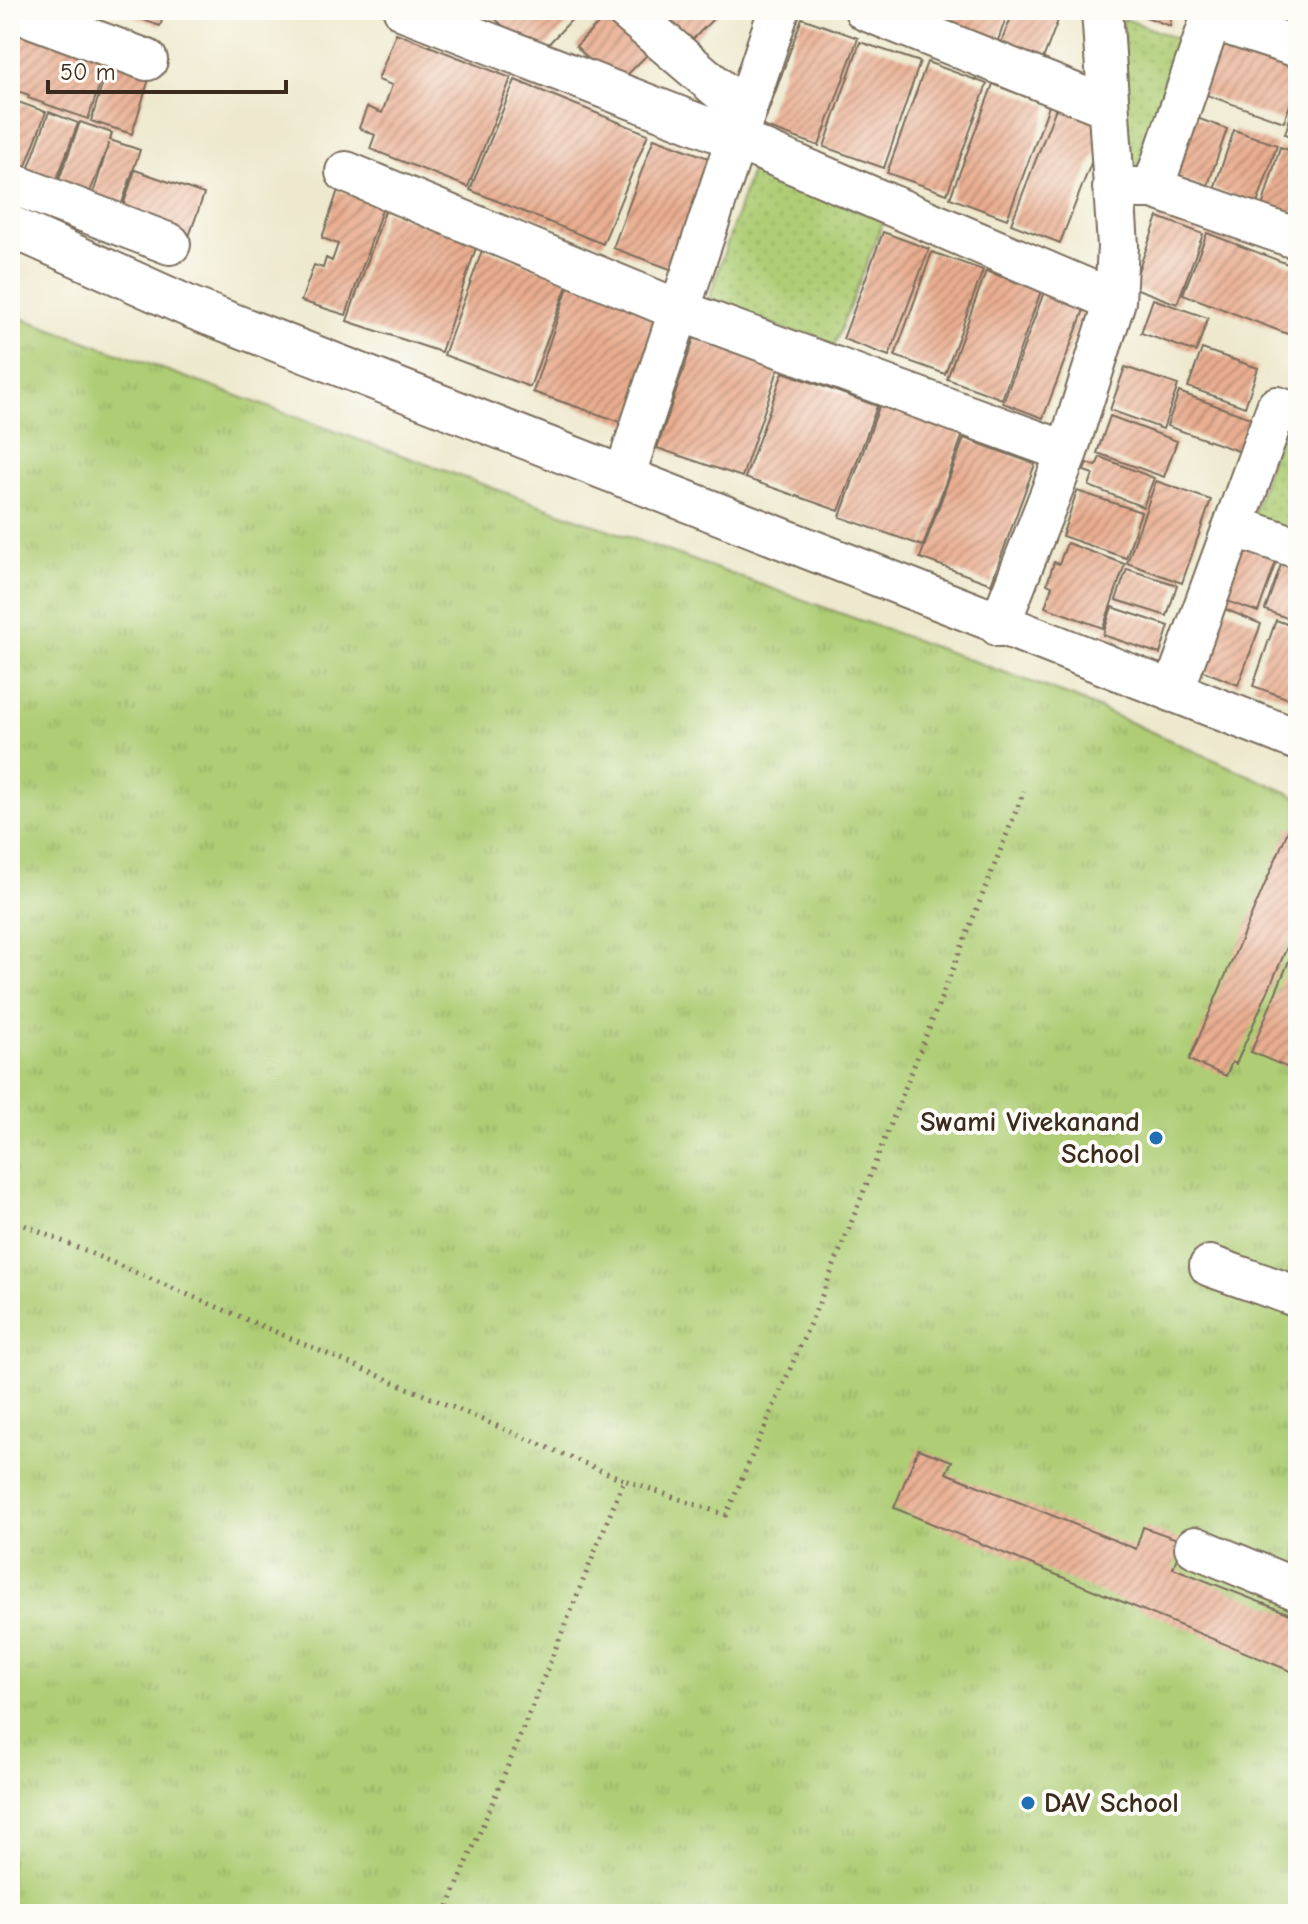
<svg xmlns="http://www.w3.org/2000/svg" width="1308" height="1924" viewBox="0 0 1308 1924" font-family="'Comic Neue',sans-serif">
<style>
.grass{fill:url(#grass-tufts);stroke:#747c4a;stroke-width:2}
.park{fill:url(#park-dots);stroke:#747c4a;stroke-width:2}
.building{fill:url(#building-hatch)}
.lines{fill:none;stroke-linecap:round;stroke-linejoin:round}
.minor-casing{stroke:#7a6d5c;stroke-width:44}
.path{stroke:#7a6d5c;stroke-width:5;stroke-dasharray:2 6;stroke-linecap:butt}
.minor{stroke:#fff;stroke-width:40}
.poi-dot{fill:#1f6fb2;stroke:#fdfcf7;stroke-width:3}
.labels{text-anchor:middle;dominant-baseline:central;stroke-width:8;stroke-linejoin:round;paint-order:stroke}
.poi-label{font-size:28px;font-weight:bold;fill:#3b2a1e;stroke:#fdfcf7;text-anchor:end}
</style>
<defs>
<pattern id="grass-tufts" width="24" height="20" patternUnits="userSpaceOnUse" patternTransform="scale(2)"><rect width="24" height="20" fill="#aecd75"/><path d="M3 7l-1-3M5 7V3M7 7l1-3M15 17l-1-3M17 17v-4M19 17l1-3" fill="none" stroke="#97b065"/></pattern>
<pattern id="park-dots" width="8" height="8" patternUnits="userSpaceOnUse" patternTransform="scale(2)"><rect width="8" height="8" fill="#aecd75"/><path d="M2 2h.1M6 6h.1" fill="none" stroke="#97b065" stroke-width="1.8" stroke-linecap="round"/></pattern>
<pattern id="building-hatch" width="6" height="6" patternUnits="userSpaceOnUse" patternTransform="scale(2)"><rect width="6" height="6" fill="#e9ad90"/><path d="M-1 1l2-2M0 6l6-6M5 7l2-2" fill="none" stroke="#be8d75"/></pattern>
</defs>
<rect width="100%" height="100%" fill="#fdfcf7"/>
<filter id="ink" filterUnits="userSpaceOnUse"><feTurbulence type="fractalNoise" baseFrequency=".0125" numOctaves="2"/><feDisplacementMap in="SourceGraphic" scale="16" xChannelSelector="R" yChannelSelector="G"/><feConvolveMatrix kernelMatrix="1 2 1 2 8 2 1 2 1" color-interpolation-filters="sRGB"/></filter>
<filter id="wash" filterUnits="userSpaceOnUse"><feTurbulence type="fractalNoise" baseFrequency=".006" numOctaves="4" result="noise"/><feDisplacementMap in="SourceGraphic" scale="32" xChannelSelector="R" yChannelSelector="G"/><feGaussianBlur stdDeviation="1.8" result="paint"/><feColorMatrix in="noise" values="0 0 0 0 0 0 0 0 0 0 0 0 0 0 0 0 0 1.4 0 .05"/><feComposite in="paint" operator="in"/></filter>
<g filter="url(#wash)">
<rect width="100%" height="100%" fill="#eee9ce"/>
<path class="grass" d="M10,314L1073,697L1298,797V1914H10Z"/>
<path class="park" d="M1123,18L1180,40L1147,177L1126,174Z
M751,171L884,220L833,348L709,299Z
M1282,427L1298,432V541L1249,526Z"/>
<g id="blocks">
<path class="building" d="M117,10H166L160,26Z
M486,10H581L536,57Z
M653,10H722L687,45Z
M913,10H950L945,22Z
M953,10H1009L997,43L947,24Z
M1014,10H1062L1041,64L999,48Z
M1128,10H1172L1170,26Z
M608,14L648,54L615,87L576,46Z
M802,18L858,38L819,146L763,126Z
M10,25L110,55L88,119L28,98L29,95L10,88Z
M396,33L511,78L468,187L370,149L375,135L359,128L367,107L382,113L392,85L378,80Z
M1218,34L1298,62V81L1284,122L1198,92Z
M860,42L920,62L884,168L824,147Z
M110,60L151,73L132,134L91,121Z
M927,62L987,84L947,194L887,173Z
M515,80L648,134L603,244L470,190Z
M993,84L1049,106L1007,219L950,198Z
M1297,95H1298V138L1285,134Z
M10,99L46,112L21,179L10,175Z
M1058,103L1107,122L1060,243L1011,224Z
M49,112L78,123L54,187L26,176Z
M1186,114L1227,129L1207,188L1165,174Z
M80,122L112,133L110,140L140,150L120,209L91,200L109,143L87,200L56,188Z
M1234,130L1277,145L1257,204L1214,189Z
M654,138L722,163L681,273L613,248Z
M1280,147L1298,153L1297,218L1262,207Z
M135,170L204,194L186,245L118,221Z
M338,190L384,204L346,315L301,301L314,265L323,268L326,258L332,261L338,244L322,238Z
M385,211L478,242L441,352L347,321Z
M1158,217L1203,234L1177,304L1132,287Z
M883,232L929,249L889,356L843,339Z
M1207,233L1298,268V338L1183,294Z
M483,248L569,280L530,387L444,355Z
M932,252L983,270L945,374L895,356Z
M986,271L1041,291L1002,399L947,379Z
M570,281L668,314L630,425L533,392Z
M1044,292L1085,307L1043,418L1003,403Z
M1153,299L1208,318L1196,352L1141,333Z
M694,338L779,367L742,477L657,448Z
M1202,349L1258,368L1245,407L1188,387Z
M1125,367L1178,385L1163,429L1110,410Z
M783,372L877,406L839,511L745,478Z
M1179,392L1253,419L1241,452L1167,426Z
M880,404L963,434L923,546L840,517Z
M1110,416L1177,441L1164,477L1097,453Z
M964,438L1035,464L991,584L920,558Z
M1100,457L1154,478L1143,507L1089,486L1093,474L1084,471L1087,463L1096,466Z
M1156,481L1211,500L1182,583L1127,563Z
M1077,491L1141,512L1126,558L1062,536Z
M1067,543L1125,564L1103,628L1045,607L1052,586L1047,584L1054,562L1059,564Z
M1237,545L1277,559L1258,612L1218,598Z
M1283,559L1298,565V622L1265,610Z
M1127,569L1177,585L1167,616L1116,600Z
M1112,607L1169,626L1160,654L1103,635Z
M1225,609L1261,624L1238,685L1201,670Z
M1276,620L1298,628V682L1292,700L1253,686Z
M1290,826L1298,830V922L1236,1064L1232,1062L1226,1076L1189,1060Z
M1298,939V1072L1251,1052Z
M918,1449L952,1461L946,1473L1136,1549L1143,1527L1183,1541L1173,1568L1298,1617V1674L894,1508Z"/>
</g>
</g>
<g filter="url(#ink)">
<use href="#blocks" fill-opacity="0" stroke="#7a6d5c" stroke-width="2"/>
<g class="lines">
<g class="minor-casing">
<path id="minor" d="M12,10L147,60
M404,10L736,139L1115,301
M626,10L746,112
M865,10L1108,107
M1211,19L1298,47
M346,172L681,311L1067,452
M10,183L170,244
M1113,188H1153L1298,239
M1153,188L1214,10
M10,226L192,308L1298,740
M624,477L779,10
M1234,526L1298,548
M999,626L1067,452L1115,301L1118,246L1102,10
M1173,692L1277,407L1298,414
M1210,1266L1298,1297
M1195,1547L1298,1590"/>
</g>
<path class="path" d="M10,1219L624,1480
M445,1914L507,1768L624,1480L726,1515L819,1303L1024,791"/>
<use href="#minor" class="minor"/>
</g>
</g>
<g class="poi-dot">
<circle cx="1156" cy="1138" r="8"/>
<circle cx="1028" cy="1803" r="8"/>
</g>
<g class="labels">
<g class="poi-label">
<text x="1140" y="1122">Swami Vivekanand<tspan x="1140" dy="32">School</tspan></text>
<text x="1044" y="1803" text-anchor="start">DAV School</text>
</g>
</g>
<rect width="1308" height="1924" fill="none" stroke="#fdfcf7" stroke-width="40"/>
<path d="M48 80v12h238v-12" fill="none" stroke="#3b2a1e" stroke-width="4"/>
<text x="60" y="80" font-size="24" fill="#3b2a1e" stroke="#fdfcf7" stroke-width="6" paint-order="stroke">50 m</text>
</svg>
